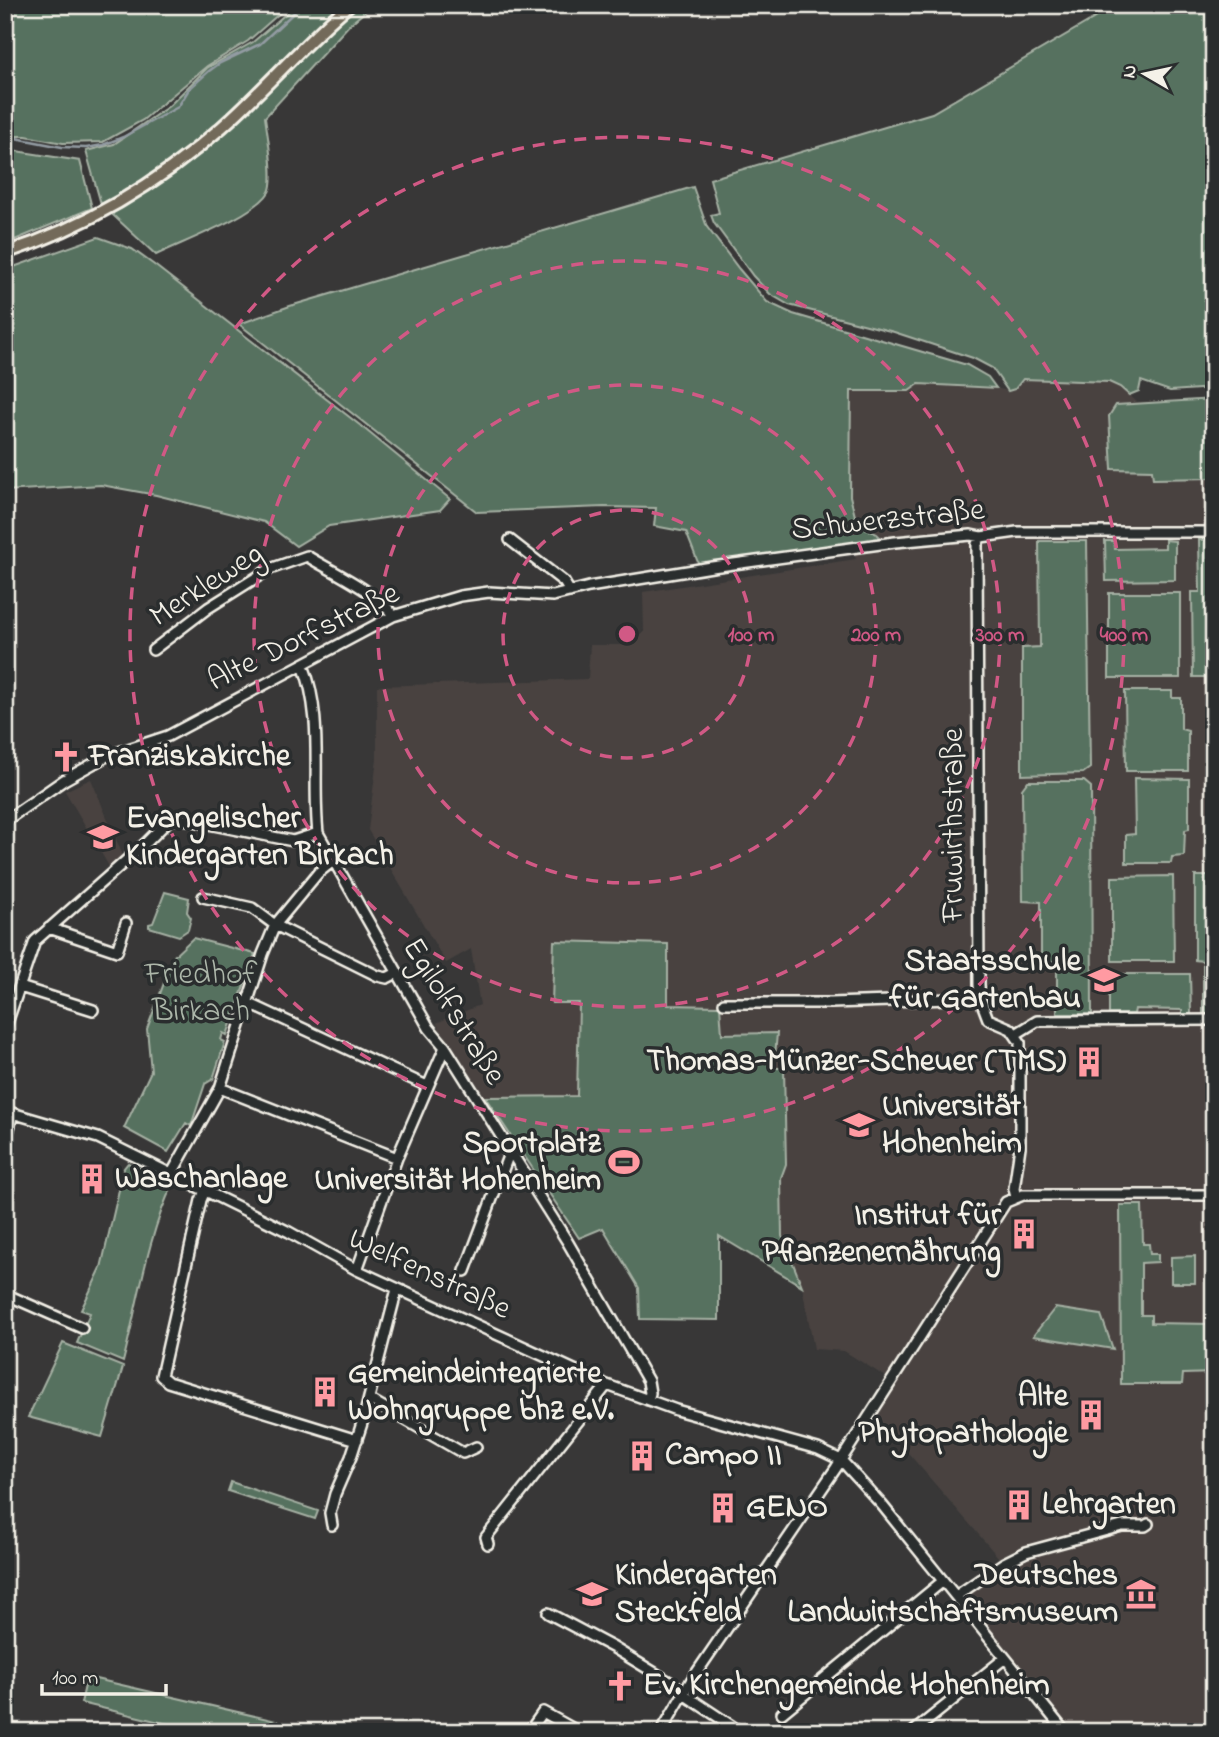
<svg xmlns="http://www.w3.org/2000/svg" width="1219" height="1737" viewBox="0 0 1219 1737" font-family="'Indie Flower',sans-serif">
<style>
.built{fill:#494341}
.green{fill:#57715f;stroke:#a6b1a4;stroke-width:2}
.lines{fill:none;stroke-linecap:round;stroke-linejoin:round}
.stream{stroke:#939ca3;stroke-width:2.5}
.minor-casing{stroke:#f4f1e8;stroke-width:14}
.major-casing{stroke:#f4f1e8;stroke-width:16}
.minor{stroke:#2a2d2e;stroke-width:9}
.major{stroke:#736b5a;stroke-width:10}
.ring{fill:none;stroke:#d15985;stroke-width:3.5;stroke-dasharray:12 9}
.labels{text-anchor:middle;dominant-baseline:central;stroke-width:7;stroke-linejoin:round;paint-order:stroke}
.street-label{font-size:32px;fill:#f4f1e8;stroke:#2a2d2e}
.poi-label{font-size:32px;font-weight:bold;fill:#f4f1e8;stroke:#2a2d2e;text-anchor:start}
.park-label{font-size:32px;fill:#adb7aa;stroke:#2a2d2e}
.centre{fill:#d15985;stroke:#2a2d2e;stroke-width:3.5}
.ring-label{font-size:21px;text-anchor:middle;font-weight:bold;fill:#d15985;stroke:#2a2d2e;stroke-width:7;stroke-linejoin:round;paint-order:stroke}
</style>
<rect width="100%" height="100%" fill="#383737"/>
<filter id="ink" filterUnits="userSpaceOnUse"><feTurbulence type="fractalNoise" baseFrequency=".0143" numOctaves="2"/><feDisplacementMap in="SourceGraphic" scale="14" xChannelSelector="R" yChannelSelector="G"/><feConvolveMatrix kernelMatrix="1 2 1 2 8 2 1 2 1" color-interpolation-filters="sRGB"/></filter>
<g filter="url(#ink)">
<path class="built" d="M1023,379L1109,382L1120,387L1137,402L1214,399V1657L1205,1658V1732H1069L955,1589L999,1558L871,1410L886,1377L844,1351L814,1349L802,1286L719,1236V1320L640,1319L639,1288L603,1228L485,1097L436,1023L480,1005L471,949L446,963L368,830L377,759V686L588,679L590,645H631L644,632L643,592L856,559L842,524L839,391H908L919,384L996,388L1008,391L1015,389Z
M91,779L123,856L110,868L65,791Z"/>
<path class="green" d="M5,5H289L248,41L207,66L143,120L103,142L63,143L26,136H5Z
M296,5H373L350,24L265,117C267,132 276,180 269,192C256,215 182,242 156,255L101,204L86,151L114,144L169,106L207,68L253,42Z
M1117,5H1214V388L1170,391L1141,381L1139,391L1129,395L1120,387L1109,382L1023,379L1015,389L1008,391L992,368L973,358L894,332L789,305L770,294L753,276L714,223L711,215L719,213L710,179L932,113Z
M16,151L80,161L92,208L5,244V154Z
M693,187L707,227L739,269L767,302L793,314L967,365L988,377L996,388L919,384L909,391H851L850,496L857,524L877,534L883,540L699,565L686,532L654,526L656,508L604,507L477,512L239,324L290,306Z
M98,237L132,249L157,267L361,426L450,499L440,510L329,526L296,546L264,522L156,495L101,485L5,491V270Z
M1214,399V478L1153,479L1152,470L1112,469L1109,416L1116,405Z
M1165,540L1175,541V580L1106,581L1105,541H1114L1115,549L1165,548Z
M1199,540H1214V677H1193L1192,592H1200Z
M1039,541H1087L1090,768L1083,773L1022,775V648L1040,647Z
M1109,593H1180V678H1109Z
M1125,691H1172V698H1181V729L1188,731V771H1126Z
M1134,778L1189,779V829L1185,830L1184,856L1172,857L1171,863H1126V835L1135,834Z
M1028,781H1084L1091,787L1092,1014H1057V961H1041V902L1023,901L1022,789Z
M1173,876L1174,961H1112V877Z
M1195,876H1214V1015L1203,1014V961L1195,960Z
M165,892L189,898L187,912L191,918L188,930L179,936L149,927V924L153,923Z
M193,938L255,954L227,1035L223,1033L221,1040L225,1042L213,1079L205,1084L191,1126L186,1123L168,1152L124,1128L151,1071L147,1029L174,956Z
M554,941L668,944V1005L720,1006L722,1034L777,1033L774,1068H784L786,1164L781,1178L782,1236L802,1286L719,1236V1320L640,1319L639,1288L603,1228L579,1238L485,1097L577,1096L579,1003H552Z
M1109,974H1190L1191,1014H1182V1010L1135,1009L1134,1014H1109Z
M128,1163L173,1184C148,1233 137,1308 123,1362L77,1343L90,1313L81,1310L101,1268L124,1168Z
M1120,1205H1142L1143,1244H1149L1150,1254H1158V1262L1141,1263V1315H1151V1323L1214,1324V1373L1183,1374L1182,1384H1121Z
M1195,1256V1283H1171V1257Z
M1055,1308L1101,1315L1113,1349L1033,1336Z
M63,1343L123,1367L102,1437L28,1417Z
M231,1482L318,1511L315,1519L228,1491Z
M87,1677L285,1723L283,1732H201L81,1703Z"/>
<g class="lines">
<path class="stream" d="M5,136L62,147L86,148L103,145L123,137L178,107L189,89L209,71L220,63L260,44L302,5"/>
<g class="minor-casing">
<path id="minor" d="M981,537L977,544L979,985L980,998L988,1019L1011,1029L1020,1042V1147L1014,1189L1016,1197
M510,540L564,582L570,592
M153,650L208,608L270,569L307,556C329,570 381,594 393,616
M303,665C324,718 312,777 318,833L429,1028L445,1047L567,1241L648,1381L650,1393L648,1400
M5,821L64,780L107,756L168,736L393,616L460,596L489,592L553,596L589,587L712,567L895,542L971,535L981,537L1017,532H1214
M203,897L252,908L275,925L378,976L387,978L397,973
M49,928L117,951L126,923
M20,987L93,1010
M248,1003L427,1086
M724,1003H831L980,998
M5,1029L35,941L147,842L169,820L178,818L293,841L318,833
M1016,1034L1037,1021L1214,1020
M220,1088L397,1158
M5,1111L98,1138L289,1232L357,1270L607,1385L676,1410L818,1449L841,1460L882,1505L1065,1732
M5,1144L13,1113
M171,1175L220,1088L263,954L275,925L318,873L333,861
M205,1191L201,1200L161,1376L168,1382L357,1440
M357,1270L397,1158L445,1047
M465,1271L510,1151
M5,1294L82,1328
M369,1399L463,1453L476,1447
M332,1525L330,1513L335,1494L351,1457L364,1417L397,1289
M488,1544L486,1537L607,1385
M956,1596L1004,1563L1026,1552L1122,1526H1145L1148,1524
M548,1613L614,1648L678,1687L685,1695L741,1732
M782,1713L943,1581
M529,1732L543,1712L579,1732
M661,1732L691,1681L836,1468L1006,1202L1023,1195H1214
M913,1732L1005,1658"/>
</g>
<g class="major-casing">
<path id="major" d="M5,253C85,227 159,183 222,127C266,88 304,43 349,5"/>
</g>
<use href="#minor" class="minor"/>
<use href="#major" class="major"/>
</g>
</g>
<g class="ring">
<circle cx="627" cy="634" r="124"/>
<circle cx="627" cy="634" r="249"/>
<circle cx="627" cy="634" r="373"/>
<circle cx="627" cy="634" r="497"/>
</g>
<defs>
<g id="church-bare" transform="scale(2.415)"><path d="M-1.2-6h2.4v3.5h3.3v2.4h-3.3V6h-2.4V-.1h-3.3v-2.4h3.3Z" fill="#ff9aa2" stroke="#2a2d2e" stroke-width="2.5" paint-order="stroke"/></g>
<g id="school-bare" transform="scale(2.415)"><path d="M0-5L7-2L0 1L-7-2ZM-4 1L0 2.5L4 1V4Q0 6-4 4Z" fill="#ff9aa2" stroke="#2a2d2e" stroke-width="2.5" paint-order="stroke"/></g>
<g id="university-bare" transform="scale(2.415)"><path d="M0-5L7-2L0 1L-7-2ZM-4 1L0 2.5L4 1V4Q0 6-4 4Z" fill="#ff9aa2" stroke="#2a2d2e" stroke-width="2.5" paint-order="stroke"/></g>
<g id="building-bare" transform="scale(2.415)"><path d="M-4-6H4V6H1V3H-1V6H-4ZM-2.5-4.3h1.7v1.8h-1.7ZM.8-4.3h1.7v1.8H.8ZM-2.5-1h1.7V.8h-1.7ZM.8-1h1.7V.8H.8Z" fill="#ff9aa2" stroke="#2a2d2e" stroke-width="2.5" paint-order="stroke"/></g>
<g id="stadium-bare" transform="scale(2.415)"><path d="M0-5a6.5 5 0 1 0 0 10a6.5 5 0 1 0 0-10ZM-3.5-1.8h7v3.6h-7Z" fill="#ff9aa2" stroke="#2a2d2e" stroke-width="2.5" paint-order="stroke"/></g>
<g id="museum-bare" transform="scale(2.415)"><path d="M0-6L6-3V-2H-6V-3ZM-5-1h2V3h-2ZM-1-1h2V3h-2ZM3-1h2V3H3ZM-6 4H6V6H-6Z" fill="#ff9aa2" stroke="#2a2d2e" stroke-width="2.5" paint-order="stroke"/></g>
</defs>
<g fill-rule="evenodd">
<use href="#church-bare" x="66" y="757"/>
<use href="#school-bare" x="103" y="837"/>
<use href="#university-bare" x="1104" y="980"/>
<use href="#building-bare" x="1089" y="1062"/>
<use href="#university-bare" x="859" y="1125"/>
<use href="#stadium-bare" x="624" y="1162"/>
<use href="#building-bare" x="92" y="1179"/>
<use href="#building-bare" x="1024" y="1234"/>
<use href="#building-bare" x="325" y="1392"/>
<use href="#building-bare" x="1091" y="1415"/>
<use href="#building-bare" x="642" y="1456"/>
<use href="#building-bare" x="1019" y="1505"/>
<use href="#building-bare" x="723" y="1508"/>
<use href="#school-bare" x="592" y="1594"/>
<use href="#museum-bare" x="1141" y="1594"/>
<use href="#church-bare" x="620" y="1686"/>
</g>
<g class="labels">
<g class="street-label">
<text transform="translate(888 521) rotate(-6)">Schwerzstraße</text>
<text transform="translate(207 586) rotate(-33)">Merkleweg</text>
<text transform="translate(304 638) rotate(-26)">Alte Dorfstraße</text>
<text transform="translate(954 825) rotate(-90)">Fruwirthstraße</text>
<text transform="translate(453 1012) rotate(58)">Egilolfstraße</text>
<text transform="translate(429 1275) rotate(25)">Welfenstraße</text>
</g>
<g class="poi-label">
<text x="89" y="757">Franziskakirche</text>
<text x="126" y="819">Evangelischer<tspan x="126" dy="37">Kindergarten Birkach</tspan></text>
<text x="1081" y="962" text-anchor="end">Staatsschule<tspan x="1081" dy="37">für Gartenbau</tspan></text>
<text x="1066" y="1062" text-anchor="end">Thomas-Münzer-Scheuer (TMS)</text>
<text x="882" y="1107">Universität<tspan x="882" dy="37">Hohenheim</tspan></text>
<text x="601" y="1144" text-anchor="end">Sportplatz<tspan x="601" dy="37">Universität Hohenheim</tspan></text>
<text x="115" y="1179">Waschanlage</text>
<text x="1001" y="1216" text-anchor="end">Institut für<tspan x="1001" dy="37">Pflanzenernährung</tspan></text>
<text x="348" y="1374">Gemeindeintegrierte<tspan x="348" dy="37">Wohngruppe bhz e.V.</tspan></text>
<text x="1068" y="1397" text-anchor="end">Alte<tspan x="1068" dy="37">Phytopathologie</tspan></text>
<text x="665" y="1456">Campo II</text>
<text x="1042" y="1505">Lehrgarten</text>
<text x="746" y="1508">GENO</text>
<text x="615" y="1576">Kindergarten<tspan x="615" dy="37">Steckfeld</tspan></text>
<text x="1118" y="1576" text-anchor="end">Deutsches<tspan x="1118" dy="37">Landwirtschaftsmuseum</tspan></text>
<text x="643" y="1686">Ev. Kirchengemeinde Hohenheim</text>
</g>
<g class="park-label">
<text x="201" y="975">Friedhof<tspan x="201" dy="37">Birkach</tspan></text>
</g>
</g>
<circle cx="627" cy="634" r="10" class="centre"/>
<g class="ring-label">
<text x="751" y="641">100 m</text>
<text x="876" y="641">200 m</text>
<text x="1000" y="641">300 m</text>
<text x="1124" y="641">400 m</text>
</g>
<rect width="1219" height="1737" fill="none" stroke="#2a2d2e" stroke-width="28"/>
<rect x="14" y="14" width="1191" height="1709" fill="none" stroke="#f4f1e8" stroke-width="2.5" filter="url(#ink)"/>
<g transform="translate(1145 74) rotate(279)" stroke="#2a2d2e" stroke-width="5" paint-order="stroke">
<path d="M0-5L12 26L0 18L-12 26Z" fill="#f4f1e8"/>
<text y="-10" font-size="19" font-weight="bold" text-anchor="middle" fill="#f4f1e8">N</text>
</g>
<path d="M42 1684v10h124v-10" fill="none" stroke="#f4f1e8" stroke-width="3.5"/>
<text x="52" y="1684" font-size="21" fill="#f4f1e8" stroke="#2a2d2e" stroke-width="5" paint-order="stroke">100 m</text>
</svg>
